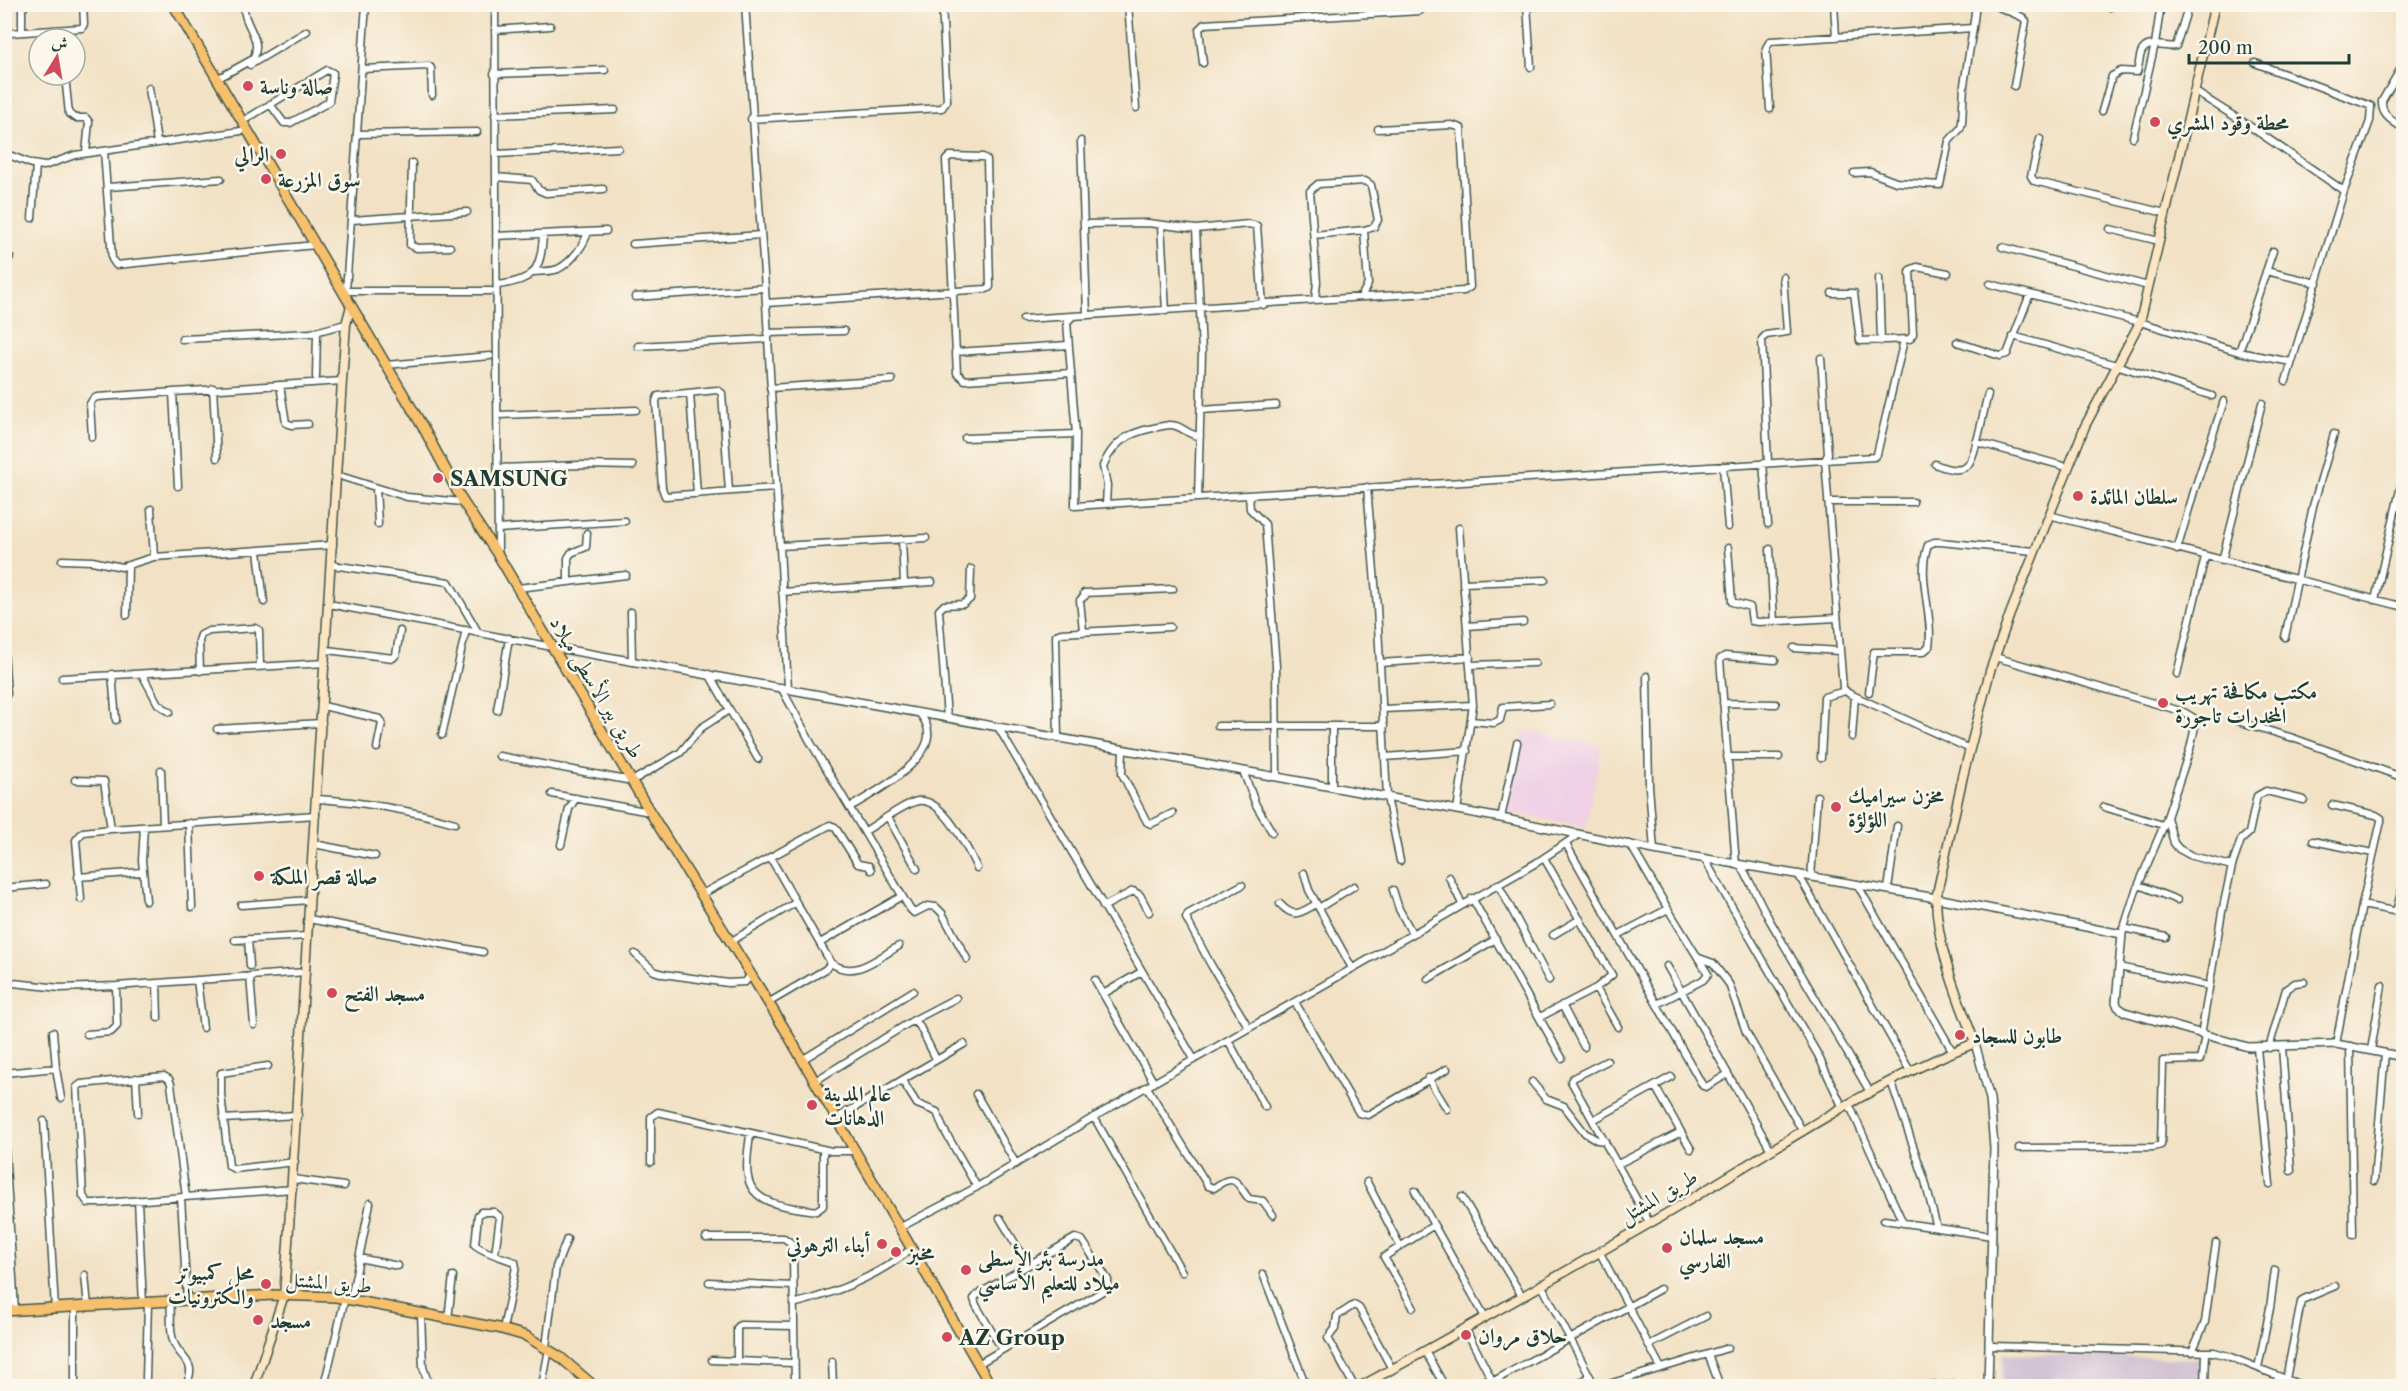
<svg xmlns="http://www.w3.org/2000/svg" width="2408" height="1391" viewBox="0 0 2408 1391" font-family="'Libre Caslon Text',Amiri,serif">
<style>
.built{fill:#f0d0e5}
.industrial{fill:#cebed2}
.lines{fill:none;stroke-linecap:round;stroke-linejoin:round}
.minor-casing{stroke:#3f564a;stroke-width:9}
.tertiary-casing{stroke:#3f564a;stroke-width:10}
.secondary-casing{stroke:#3f564a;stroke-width:11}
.primary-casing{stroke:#3f564a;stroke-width:12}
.minor{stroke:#fff;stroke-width:6}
.tertiary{stroke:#fff;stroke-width:7}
.secondary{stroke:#fce6c4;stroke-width:8}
.primary{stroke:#f7c06c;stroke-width:9}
.poi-dot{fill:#d1495b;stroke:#fbf7ec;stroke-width:2}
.labels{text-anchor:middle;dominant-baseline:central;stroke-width:5;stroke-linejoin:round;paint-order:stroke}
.poi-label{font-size:21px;font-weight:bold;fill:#1f3d34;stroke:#fbf7ec;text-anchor:start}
.street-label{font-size:21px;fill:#1f3d34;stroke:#fbf7ec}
</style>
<rect width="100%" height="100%" fill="#fbf7ec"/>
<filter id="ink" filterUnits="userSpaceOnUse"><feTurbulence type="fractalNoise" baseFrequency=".0167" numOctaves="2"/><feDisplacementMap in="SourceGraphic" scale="12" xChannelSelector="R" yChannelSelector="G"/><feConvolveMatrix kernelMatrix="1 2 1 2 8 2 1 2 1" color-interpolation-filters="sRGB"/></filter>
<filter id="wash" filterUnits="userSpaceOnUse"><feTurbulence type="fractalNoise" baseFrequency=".008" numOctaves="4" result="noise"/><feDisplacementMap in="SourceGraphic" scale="24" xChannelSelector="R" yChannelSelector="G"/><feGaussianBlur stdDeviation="1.35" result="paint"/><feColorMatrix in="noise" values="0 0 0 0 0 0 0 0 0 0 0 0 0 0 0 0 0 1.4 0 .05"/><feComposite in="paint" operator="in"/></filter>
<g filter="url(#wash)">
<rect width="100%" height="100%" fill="#f2e1c4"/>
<path class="built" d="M1524,730L1602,746L1586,827L1507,812Z"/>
<path class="industrial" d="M2003,1354L2199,1359L2200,1386H2002Z"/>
</g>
<g filter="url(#ink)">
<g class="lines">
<g class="minor-casing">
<path id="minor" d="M495,4L498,553
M745,4L766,303L788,688
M1128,4L1136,108
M1527,4L1531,67
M1834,4L1836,37
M1992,4L2022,17L2026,21L2014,86
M2098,4L2110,7L2116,4
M495,30L550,26
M22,32V9L27,4
M10,33L82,28L84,24L83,4
M1203,63L1199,29L1204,24L1420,11L1425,4
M2255,63L2371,106L2370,121L2344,191L2286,381
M2404,63L2382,101C2381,116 2393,121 2404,129
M250,65L307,31
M362,69L429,66L431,68L432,95
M494,74L605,70
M65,75L69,114L76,118H86L89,122L86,153
M217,79L253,59C264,38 242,25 244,4
M149,88L157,143
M2194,91L2248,125L2344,191
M1770,109L1766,48L1770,41L1973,28L1976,4
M2102,111L2112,76L2121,71L2137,72C2139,66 2139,59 2141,53C2147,38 2166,49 2176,46L2189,4
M495,115L615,110
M751,119L942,108L947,101L942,4
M243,121L327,70L333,73L329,102L290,123H284L270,104
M358,134L477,132
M2133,137L2155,44L2161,4
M2040,139L2031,176L2034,181L2165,213
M1081,141L1087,315
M104,151L112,259L116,265L315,245
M4,153L32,164L44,166L75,155L248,130
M496,154L618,148
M412,163L410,245L417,248L450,247
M1854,173L1870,172L1896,182L1940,185L1949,141L1960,129L1962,123L1964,85L1973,28
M496,177L532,180L539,190L546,193L603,189
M108,187L221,179
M32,218L36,165
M352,220L467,212
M1084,224L1148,223L1196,229L1202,352L1198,498L1874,457L1877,454L1904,340
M1161,225L1166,311
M1196,229L1249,224L1257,226L1263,305
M2110,229L2159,241
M1314,235L1364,230
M496,236L606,231
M633,244L761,235
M2002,247L2148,286
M4,257H10
M2266,271L2317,283
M533,272C541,271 551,272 558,269C572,262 584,245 588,232
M1879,278L1881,341
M1990,284L2140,322L2239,352L2273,251
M498,285C534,280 541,271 543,235
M346,291H491
M1832,293H1854L1860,341L1910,339L1913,334L1910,270L1917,267L1948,273
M344,294L346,291L366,4
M635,297L765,288
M1315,300L1464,291L1470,287L1461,128L1452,125L1378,129
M766,303L987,289L990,287L987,160L983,157L950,156L946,160L957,373L965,380L1071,373L1067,322L1073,316L1315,300L1317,282L1310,191L1318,184L1365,181L1371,185L1378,220L1374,227L1364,230L1368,284L1361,297
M1023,319L1072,316
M767,333L844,331
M2013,336L2116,365L2212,396
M182,339L311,333L346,324
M1957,342L2000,356L2007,354L2030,294
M638,346L767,339
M955,352L1068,345
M2239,352L2291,362
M1821,358L1828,454L1825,460L1843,688L1848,693L1970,749
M386,365L490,356
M316,377L317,333
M280,385L286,423L292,425L308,424
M213,388L217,458
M770,388L892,380
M173,392L178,486
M690,393L697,494
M1201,410L1276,405
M498,415L636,410
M1076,434L1075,506L1198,498
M92,437L90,404L93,399L97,397L342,381
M965,438L1076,434L1071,373
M1976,442L2067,467
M1763,463L1768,524
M1768,463L1762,339L1766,335L1787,332L1783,277
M1935,464C1944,468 1958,473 1967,466C1976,458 1984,407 1988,394
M1723,466L1728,527
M498,468L580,465L633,466
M343,477L407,497L463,502
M1367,487L1377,607L1387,797L1400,861
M376,488L378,524
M729,491L722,393L717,390L658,396L656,401L662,488L665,496L776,488
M1249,495L1250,509L1265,524L1276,666L1277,777
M1828,502H1913
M1106,504L1107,485L1103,466C1116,435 1138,430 1169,425C1182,424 1187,436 1200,436
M151,509L154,557
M2049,515L2404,607
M498,529L625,521
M902,539L904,584
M780,546L926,538
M1728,548L1732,602L1750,607L1752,621L1759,622L1837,618
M1770,549L1774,622
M2177,550L2195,488L2224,401
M258,551L264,602
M62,560L92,561L122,567L154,557L333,545
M2222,561L2262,403
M332,565L449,582L478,632
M568,582V558L571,553L586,547L587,533
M1463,583L1545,580
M518,588L626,575
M782,592L932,582
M2375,600L2404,472
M329,604L552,647
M631,612L632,661
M127,615L128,565
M1467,626L1523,622
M1083,631L1080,600L1085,596L1084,593L1173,589
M2285,637L2313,506L2334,434
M1794,648L1839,651
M4,650L7,694L4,699
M327,650L393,658L396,655L400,631
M1995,657L2184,712L2194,718L2195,727L2190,749L2167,817L2174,843L2179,849L2192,856L2232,866L2222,912L2201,1035
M1380,663L1470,657
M1471,665L1535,663
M200,671L199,641L201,635L209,631L255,628L259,630L260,666
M112,674L116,720
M142,674L158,704L170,712
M709,674L758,759
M2177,674L2205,557
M1647,676L1649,786L1654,850
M62,678L326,663
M781,687L811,743L910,909L914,913L928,906L936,907L942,913L967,959
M1869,692L1874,652H1923L1929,647C1934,614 1916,577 1928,545L1934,542H1940L2034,551
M1723,703L1776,704
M323,706L380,719L382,723L377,748
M1383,709L1473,705
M497,710L509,638
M947,718L939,610L944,605L963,604L970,599L971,569
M2231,719L2293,738L2404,778
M1471,721L1494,723L1500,720L1503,707L1550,704
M1218,726H1384
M998,727L1194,1059
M217,729L322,723
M442,735L466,630
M1852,737L1855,696
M1058,739L1056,635L1061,633L1170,627
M1123,750L1122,774L1147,822L1151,824L1173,813
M499,756L632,781L680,753L701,728L729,710
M1385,757L1467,751
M1727,757H1779
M1821,758L1824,697L1845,691
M161,770L163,825
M1243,771L1256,805L1272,832
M75,780L104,781L111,829L316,815
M1332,787V727
M552,794L650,812
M317,799C365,802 409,810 455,823
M2332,805L2376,815L2381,818V821L2362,905L2336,1044
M850,807C873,794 926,764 928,736C929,727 925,721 920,714
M2104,807L2163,825
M1457,810L1473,705L1459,528
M888,817L917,869
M1501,818L1517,743
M189,823L192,907
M144,827L142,860L146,901
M865,831C879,823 903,804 918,801C943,797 968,849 977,868
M2313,841L2373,853
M314,844L375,856
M1566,844L1703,1086L1706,1087L1728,1074
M561,845L569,809L576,798
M1705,860L1818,1055L1843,1108
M1736,865L1720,659L1725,656L1775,660
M1741,865L1769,919L1870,1092
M2232,866L2241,840L2249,833L2257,796L2266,791L2304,800
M1304,873L1309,890L1352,968
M1798,874L1910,1071
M78,877L142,872
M1449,877L1462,904
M1811,877L1817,796
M1498,884L1549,980
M1857,884L1953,1052
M1242,885L1188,914L1186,918L1211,965L1249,1028
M2139,885L2177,900
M4,888L46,884
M1888,889L1897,826
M1393,890L1399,909L1412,933
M702,894L830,825L835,827L858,864L869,866L871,870
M1472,898L1562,1058
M81,899L76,840L83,832L111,829
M1280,904C1294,919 1300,913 1316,904
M241,905L310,900
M2362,905L2404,913
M1103,907L1133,891L1140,895L1149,912
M1319,908L1354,886
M2396,912L2404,881
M309,919L483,952
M2123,928L2166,937
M2122,934L2135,893L2167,818
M1553,935L1580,919
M1618,935L1668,909L1630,844
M248,939L250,966
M235,940L308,936
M730,942L795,903
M820,943L902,896
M635,954L654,971L663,974L728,983L745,982L750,976
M1699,958L1713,963L1729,984L1746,1032L1803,1132
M831,963C855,980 877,958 899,946
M1667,966L1771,1150
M2119,967L2209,986
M250,976L254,1025
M1428,979L1496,939
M197,980L203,1028
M1095,980L1154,1083
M4,982L60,988L116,986L306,972
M157,983L158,1018
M1596,988L1618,1027
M1103,994L1141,972
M1295,1002L1359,1113L1368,1115L1447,1069
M768,1003L826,969L831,963L770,857
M1657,1004L1703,980L1708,974L1668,909
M1562,1005L1584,1047
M1540,1017L1596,988L1612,975L1544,858
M912,1021L919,1025L936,1059
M53,1032L56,1068
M87,1034L111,1032L117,1026L116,986
M1228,1040L1265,1107
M2350,1046L2353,1235
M2282,1047L2291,1171
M2257,1048L2270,1184
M2269,1048L2286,989L2295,983L2304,982
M2371,1050L2382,985
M802,1060L913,991
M1607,1061L1573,1078L1571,1081L1649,1222
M268,1066L221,1073V1094L229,1166L234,1169L295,1162
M4,1073L56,1068L61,1098
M136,1078L138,1113
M1428,1078L1447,1109
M902,1080L917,1104L937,1112L943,1128L977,1187
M815,1081L912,1021L956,998
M1891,1081L1925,1181L1937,1228
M1532,1082L1546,1099L1564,1106L1585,1133L1597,1140L1605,1141
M1655,1086L1681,1132
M1147,1087L1208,1186L1214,1188C1236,1171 1237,1184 1249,1199L1263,1201L1273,1215
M976,1094L1016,1164
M1849,1104L1903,1223
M1094,1117L1182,1272
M223,1119L298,1115
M835,1119L964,1044
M1593,1120L1671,1077
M44,1121L55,1309
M750,1134C749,1147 745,1164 748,1177C753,1207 793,1207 816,1211L823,1206V1149
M5,1147L15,1311
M2019,1148L2154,1147L2161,1145L2163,1061L2200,1060L2205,1036
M651,1162V1117L658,1112L831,1151H853
M1618,1164L1681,1132L1691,1149
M293,1179L344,1186
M2374,1181L2385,1053
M1367,1182L1400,1246
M1415,1191L1485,1317
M181,1197L187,1301
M186,1197L171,1084L169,1079L164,1076L81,1084L77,1087L83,1196L88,1203H103L293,1189
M1462,1197L1522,1296
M138,1200L143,1304
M1000,1218L1028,1265
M1884,1220L1992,1236
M899,1228L977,1187L1094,1117L1536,863L1578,835
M706,1238H784L791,1243L793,1256L795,1386
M1599,1251L1661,1368
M495,1254L500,1217L494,1212H481L478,1215L475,1245C487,1254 502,1257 515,1262L516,1267L503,1329
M359,1258L398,1266
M1263,1274L1306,1386
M85,1275L88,1307
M709,1282L793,1286
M1541,1284L1595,1386
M351,1299L370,1203
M170,1302C172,1315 169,1328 173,1340C178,1359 200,1361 185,1386
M793,1304C836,1293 877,1277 911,1249
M1413,1307L1384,1257L1434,1225
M421,1313L423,1367L429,1386
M448,1319L453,1276
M1465,1328L1495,1386
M1649,1345L1706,1316
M1991,1346L2214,1352L2228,1356L2303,1386
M546,1347L556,1267L567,1239
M1425,1351L1444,1385
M2192,1352L2205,1322L2216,1243
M1708,1354L1720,1386
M712,1360L737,1361V1328L740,1325L793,1326
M737,1361L794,1363
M832,1361L833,1386
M978,1364L1108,1288V1280L1082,1240L1075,1238L977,1295L974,1299L976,1305L1002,1349
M2258,1368L2270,1308L2275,1270
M146,1378L148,1303
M2286,1379L2301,1302L2304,1299L2335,1286
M1492,1382L1660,1289
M75,1386V1309
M324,1386L345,1298
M542,1386L549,1349
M1354,1386L1328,1338L1335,1329L1337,1316L1354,1305L1359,1308L1392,1369
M1573,1386L1590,1377
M1602,1386L1728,1348
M1927,1386L1952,1385L1978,1386
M2205,1386L2206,1352
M2277,1386L2278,1376
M2400,1386L2404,1379"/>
</g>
<g class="tertiary-casing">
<path id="tertiary" d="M552,647L1277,777L1501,818L1654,850L1936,898L2122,934L2116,1002L2118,1007L2125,1012L2248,1047L2336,1044L2404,1057
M1975,1043L1990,1099L1994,1148L1988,1386"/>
</g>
<g class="secondary-casing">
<path id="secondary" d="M254,1386L284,1295L288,1243L342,381L346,324L351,306
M1361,1386C1465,1330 1567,1271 1669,1212C1770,1153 1866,1085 1975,1043C1957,996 1937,949 1936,898L1963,776L1990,671L2010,614L2085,426L2140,322L2215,4"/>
</g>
<g class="primary-casing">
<path id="primary" d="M173,4L424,429L463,502L498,555L650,812L784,1028L991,1386
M4,1311L273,1295L336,1297L498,1328L526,1336L560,1357L594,1386"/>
</g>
<use href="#minor" class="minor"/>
<use href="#tertiary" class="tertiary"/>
<use href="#secondary" class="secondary"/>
<use href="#primary" class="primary"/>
</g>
</g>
<g class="poi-dot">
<circle cx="248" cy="86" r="6"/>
<circle cx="2155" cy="122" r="6"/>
<circle cx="281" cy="154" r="6"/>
<circle cx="266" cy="179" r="6"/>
<circle cx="438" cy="478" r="6"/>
<circle cx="2078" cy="496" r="6"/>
<circle cx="2163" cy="703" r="6"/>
<circle cx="1836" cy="807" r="6"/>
<circle cx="259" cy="876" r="6"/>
<circle cx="332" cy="993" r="6"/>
<circle cx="1960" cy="1035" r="6"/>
<circle cx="812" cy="1105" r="6"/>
<circle cx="882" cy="1244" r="6"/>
<circle cx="1667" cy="1248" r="6"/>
<circle cx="896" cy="1252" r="6"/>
<circle cx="966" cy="1270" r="6"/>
<circle cx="266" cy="1284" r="6"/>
<circle cx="258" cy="1320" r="6"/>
<circle cx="1466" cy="1335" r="6"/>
<circle cx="947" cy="1337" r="6"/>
</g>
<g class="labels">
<g class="poi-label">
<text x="260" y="86">صالة وناسة</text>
<text x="2167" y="122">محطة وقود المشري</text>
<text x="269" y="154" text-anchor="end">الرالي</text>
<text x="278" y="179">سوق المزرعة</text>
<text x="450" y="478">SAMSUNG</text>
<text x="2090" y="496">سلطان المائدة</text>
<text x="2175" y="691">مكتب مكافحة تهريب<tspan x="2175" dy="24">المخدرات تاجورة</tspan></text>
<text x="1848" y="795">مخزن سيراميك<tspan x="1848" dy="24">اللؤلؤة</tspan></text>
<text x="271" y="876">صالة قصر الملكة</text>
<text x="344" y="993">مسجد الفتح</text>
<text x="1972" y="1035">طابون للسجاد</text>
<text x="824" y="1093">عالم المدينة<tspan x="824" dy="24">الدهانات</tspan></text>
<text x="1679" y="1236">مسجد سلمان<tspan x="1679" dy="24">الفارسي</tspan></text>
<text x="870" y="1244" text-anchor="end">أبناء الترهوني</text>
<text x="908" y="1252">مخبز</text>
<text x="978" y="1258">مدرسة بئر الأسطى<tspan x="978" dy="24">ميلاد للتعليم الأساسي</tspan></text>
<text x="254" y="1272" text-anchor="end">محل كمبيوتر<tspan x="254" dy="24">والكترونيات</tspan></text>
<text x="270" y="1320">مسجد</text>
<text x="1478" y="1335">حلاق مروان</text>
<text x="959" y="1337">AZ Group</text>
</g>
<g class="street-label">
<text transform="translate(597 687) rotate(59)">طريق بير الأسطى ميلاد</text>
<text transform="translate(1658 1196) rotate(-30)">طريق المشتل</text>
<text transform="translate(329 1282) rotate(5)">طريق المشتل</text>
</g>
</g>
<rect width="2408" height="1391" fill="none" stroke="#fbf7ec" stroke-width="24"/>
<g transform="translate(57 57) rotate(11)"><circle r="28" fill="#fbf7ec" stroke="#a3ada2" stroke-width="1.5"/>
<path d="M0-4.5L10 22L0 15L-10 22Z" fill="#d1495b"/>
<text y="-9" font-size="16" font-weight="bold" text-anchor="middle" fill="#1f3d34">ش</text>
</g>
<path d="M2189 54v9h160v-9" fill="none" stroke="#1f3d34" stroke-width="3"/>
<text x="2198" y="54" font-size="18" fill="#1f3d34" stroke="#fbf7ec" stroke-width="4.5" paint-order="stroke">200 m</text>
</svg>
